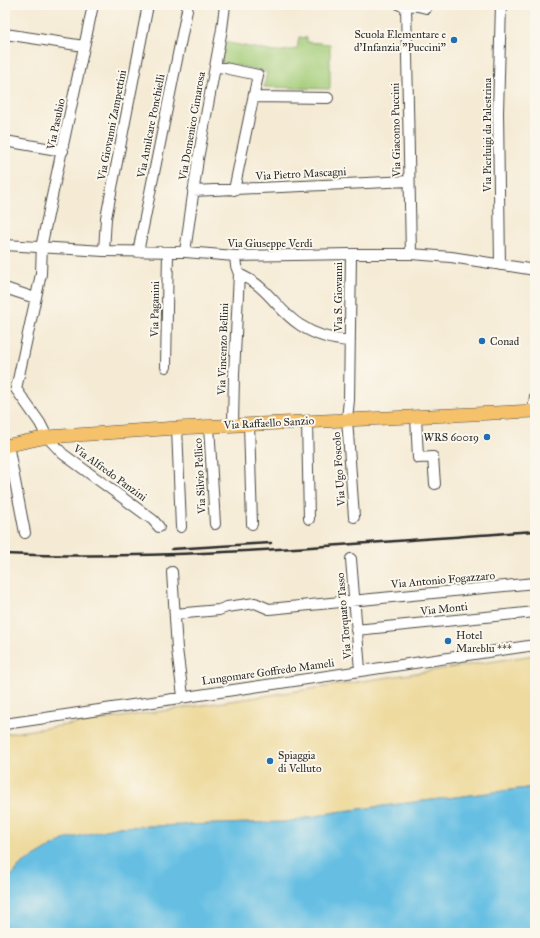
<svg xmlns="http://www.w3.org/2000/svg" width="540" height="938" viewBox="0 0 540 938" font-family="'IM FELL Great Primer',serif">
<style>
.green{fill:#a3cc78;stroke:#677c52}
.sand{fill:#eeda9e;stroke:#8c8264}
.water{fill:#66bfe3;stroke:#487587}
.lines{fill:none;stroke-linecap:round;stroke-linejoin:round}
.minor-casing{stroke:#494844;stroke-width:12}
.major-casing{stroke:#494844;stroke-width:14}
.minor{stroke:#fff;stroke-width:10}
.major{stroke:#f5c16b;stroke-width:13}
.rail{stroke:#2b2b2b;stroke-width:2.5}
.poi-dot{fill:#1f6fb2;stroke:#fbf7ec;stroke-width:1.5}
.labels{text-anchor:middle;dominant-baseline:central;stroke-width:4;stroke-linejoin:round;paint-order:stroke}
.poi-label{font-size:11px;fill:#2b2b2b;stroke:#fbf7ec;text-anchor:start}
.street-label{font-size:11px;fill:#2b2b2b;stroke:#fbf7ec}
</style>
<rect width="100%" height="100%" fill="#fbf7ec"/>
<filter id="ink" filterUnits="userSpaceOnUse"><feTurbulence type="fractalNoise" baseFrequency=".025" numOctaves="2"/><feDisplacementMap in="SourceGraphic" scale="8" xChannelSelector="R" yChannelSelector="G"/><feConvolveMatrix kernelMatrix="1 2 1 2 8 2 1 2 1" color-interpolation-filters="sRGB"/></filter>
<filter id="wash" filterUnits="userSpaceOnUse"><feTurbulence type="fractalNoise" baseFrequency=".012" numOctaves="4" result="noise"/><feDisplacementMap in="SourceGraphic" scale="16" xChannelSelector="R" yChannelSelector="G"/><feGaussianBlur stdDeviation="0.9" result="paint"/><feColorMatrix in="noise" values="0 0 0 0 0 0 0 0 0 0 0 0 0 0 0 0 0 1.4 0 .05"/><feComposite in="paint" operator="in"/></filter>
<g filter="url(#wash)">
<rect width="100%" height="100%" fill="#f5ebd5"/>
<path class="green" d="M299,37L307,38V42L330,44V89L264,87L267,72L220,62L224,42L275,52L297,49Z"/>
<path class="sand" d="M535,655V787L336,812L286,822L118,827L22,864L5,883V734L258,697Z"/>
<path class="water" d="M535,787V933H5V883L22,864L63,840L118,827L286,822L336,812Z"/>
</g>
<g filter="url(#ink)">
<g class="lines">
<g class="minor-casing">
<path id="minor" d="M93,5L42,243L41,274L16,389L40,423L47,437L63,454L153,520L159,527
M400,5L418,6L426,8
M406,5L411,254
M5,34L84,46
M215,66L258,75L234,190
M254,97L328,98
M5,141L63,151
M193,191L409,181
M5,245L104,251L185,252L235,256L351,254H411L451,257L535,270
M104,251L106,218L148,5
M138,252L188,5
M185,252L198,159L222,29L225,5
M351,254L349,400L347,419L354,517
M500,265L498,112L501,5
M239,274C246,278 254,281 260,287C274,299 284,315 300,325C315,335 333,340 350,341
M5,288L35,298
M166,367L168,252
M533,411L535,396
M416,416L418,458L433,457L435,484
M307,421L309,519
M249,424L252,524
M233,425L234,374L239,274L236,266L235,256
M209,426L215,524
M177,428L181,527
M5,443L8,445L25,533
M351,559L360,670
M172,572L177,649L183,696
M175,614L219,610L227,607L255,603L269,609L535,583
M356,630L535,612
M5,724L535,645"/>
</g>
<g class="major-casing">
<path id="major" d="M5,446L47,437L177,428L535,411"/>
</g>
<use href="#minor" class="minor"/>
<use href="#major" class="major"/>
<path class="rail" d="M172,549L271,543
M5,554C182,561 359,543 535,531"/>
</g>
</g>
<g class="poi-dot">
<circle cx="454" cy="40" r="4"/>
<circle cx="482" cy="341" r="4"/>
<circle cx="487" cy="437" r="4"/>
<circle cx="448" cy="641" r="4"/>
<circle cx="270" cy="761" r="4"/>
</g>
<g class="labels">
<g class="poi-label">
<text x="446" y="34" text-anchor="end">Scuola Elementare e<tspan x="446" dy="13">d'Infanzia "Puccini"</tspan></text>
<text x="490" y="341">Conad</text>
<text x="479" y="437" text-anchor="end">WRS 60019</text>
<text x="456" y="635">Hotel<tspan x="456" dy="13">Mareblu ***</tspan></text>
<text x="278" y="755">Spiaggia<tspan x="278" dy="13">di Velluto</tspan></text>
</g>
<g class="street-label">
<text transform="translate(56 124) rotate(-78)">Via Pasubio</text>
<text transform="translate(112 125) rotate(-79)">Via Giovanni Zampettini</text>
<text transform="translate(151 126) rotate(-79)">Via Amilcare Ponchielli</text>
<text transform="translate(192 126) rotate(-80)">Via Domenico Cimarosa</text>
<text transform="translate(396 130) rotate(-91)">Via Giacomo Puccini</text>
<text transform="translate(487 135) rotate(-90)">Via Pierluigi da Palestrina</text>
<text transform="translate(301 174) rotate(-3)">Via Pietro Mascagni</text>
<text x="270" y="243">Via Giuseppe Verdi</text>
<text transform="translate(338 297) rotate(-90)">Via S. Giovanni</text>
<text transform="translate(155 309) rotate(-89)">Via Paganini</text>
<text transform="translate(223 349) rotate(-88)">Via Vincenzo Bellini</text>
<text transform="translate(269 423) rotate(-3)">Via Raffaello Sanzio</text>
<text transform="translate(339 469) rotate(-94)">Via Ugo Foscolo</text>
<text transform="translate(110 473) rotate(36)">Via Alfredo Panzini</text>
<text transform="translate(200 476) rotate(-93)">Via Silvio Pellico</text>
<text transform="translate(443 580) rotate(-5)">Via Antonio Fogazzaro</text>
<text transform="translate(444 609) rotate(-6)">Via Monti</text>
<text transform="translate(344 616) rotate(-95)">Via Torquato Tasso</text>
<text transform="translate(268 672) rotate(-8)">Lungomare Goffredo Mameli</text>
</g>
</g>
<rect width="540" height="938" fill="none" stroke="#fbf7ec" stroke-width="20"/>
</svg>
